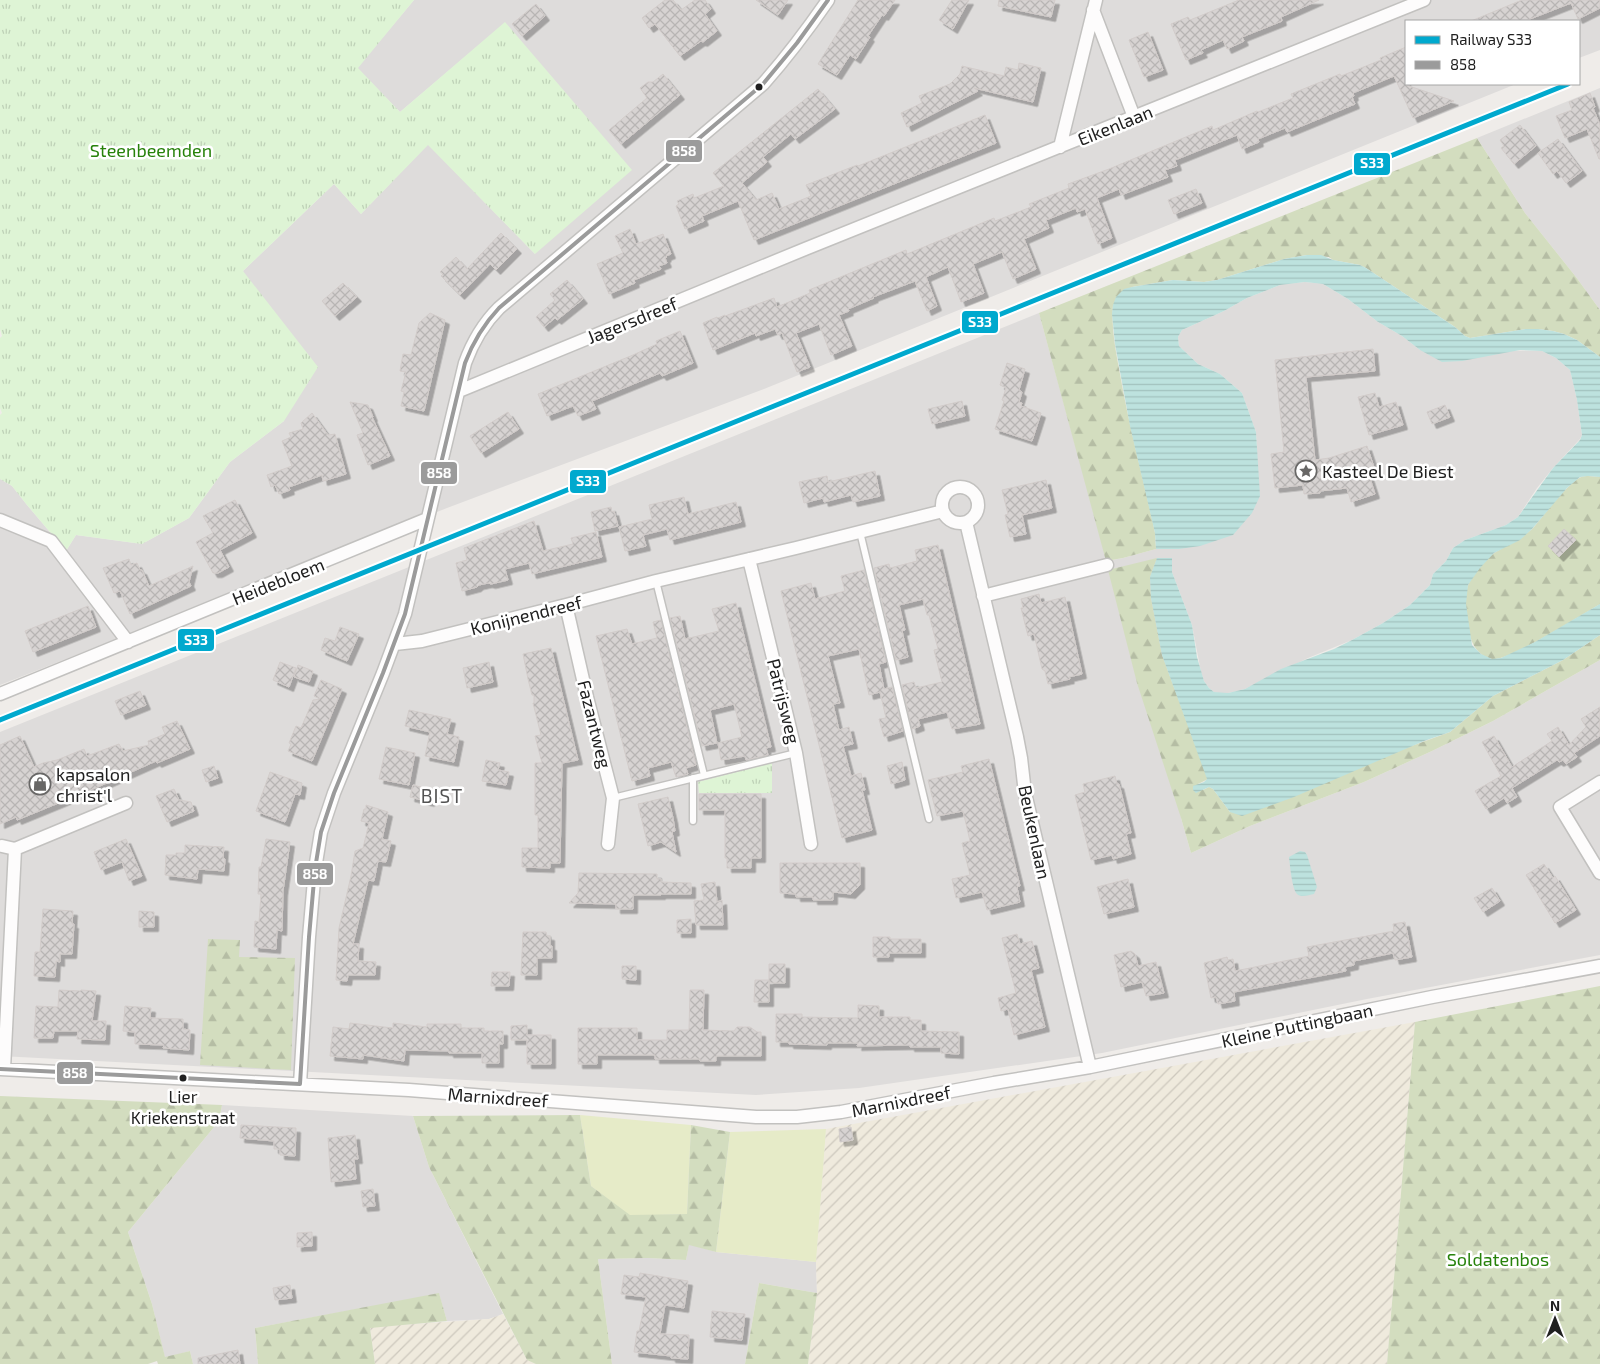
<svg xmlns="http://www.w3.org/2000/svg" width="1600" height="1364" viewBox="0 0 1600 1364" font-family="'Exo 2',sans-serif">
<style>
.residential{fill:#dedcdb}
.farmland{fill:url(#farmland-furrows)}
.grass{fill:#e6ebc8}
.forest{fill:url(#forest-firs)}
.park{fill:url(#park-tufts)}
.water{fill:url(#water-rules)}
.building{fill:url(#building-cross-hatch);stroke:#d2ccca;filter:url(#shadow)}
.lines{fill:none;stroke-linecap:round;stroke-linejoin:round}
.lane-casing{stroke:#c2c1bf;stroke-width:9}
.street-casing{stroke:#c2c1bf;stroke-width:15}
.lane{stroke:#fdfcfc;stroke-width:6}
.street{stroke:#fdfcfc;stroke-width:12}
.bus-1-casing{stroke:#fff;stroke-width:8}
.bus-1{stroke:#9b9b9b;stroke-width:4}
.rail-1-casing{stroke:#fff;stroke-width:9}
.rail-1{stroke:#00a9ce;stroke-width:5}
.bus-dot{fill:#202020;stroke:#fff;stroke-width:2}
.labels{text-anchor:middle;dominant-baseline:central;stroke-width:5;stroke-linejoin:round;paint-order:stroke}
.bus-label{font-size:17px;fill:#202020;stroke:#fff}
.street-label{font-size:18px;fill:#202020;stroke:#fff}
.park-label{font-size:18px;fill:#27820b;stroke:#fff}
.poi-label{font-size:18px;fill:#202020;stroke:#fff;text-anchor:start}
.neighbourhood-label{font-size:19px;letter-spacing:1px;fill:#535353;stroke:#fff}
.line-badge{stroke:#fff;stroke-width:2}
.badge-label{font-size:14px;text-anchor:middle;font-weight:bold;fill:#fff}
</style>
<defs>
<pattern id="farmland-furrows" width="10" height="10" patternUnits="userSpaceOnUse" patternTransform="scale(1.25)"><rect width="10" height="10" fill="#efeadd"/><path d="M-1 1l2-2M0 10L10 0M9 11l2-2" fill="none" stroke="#cdc8bd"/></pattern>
<pattern id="forest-firs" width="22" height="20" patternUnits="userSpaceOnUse" patternTransform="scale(1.25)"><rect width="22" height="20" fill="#d3ddbf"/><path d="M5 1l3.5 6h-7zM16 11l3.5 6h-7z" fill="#b5bda4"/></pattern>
<pattern id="park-tufts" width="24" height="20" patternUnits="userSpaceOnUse" patternTransform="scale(1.25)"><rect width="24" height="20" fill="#def4d5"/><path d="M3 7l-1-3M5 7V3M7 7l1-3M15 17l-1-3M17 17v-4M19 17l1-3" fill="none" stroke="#bed1b7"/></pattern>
<pattern id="water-rules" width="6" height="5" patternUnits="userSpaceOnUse" patternTransform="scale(1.25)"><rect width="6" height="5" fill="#bde2de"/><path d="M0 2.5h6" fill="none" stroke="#a2c2be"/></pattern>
<pattern id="building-cross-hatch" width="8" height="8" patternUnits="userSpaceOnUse" patternTransform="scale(1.25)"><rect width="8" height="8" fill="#d7d3d2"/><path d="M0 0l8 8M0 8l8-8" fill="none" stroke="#b8b5b4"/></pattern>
<filter id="shadow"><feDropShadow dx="4.5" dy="4.5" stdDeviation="0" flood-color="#0004"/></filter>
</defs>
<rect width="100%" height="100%" fill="#efece9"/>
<path class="residential" d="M414,0H1600V50L1579,58V21H1406V84H1516L764,389L447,508L0,685V479L12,486L27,505L66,551L76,535L142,544L189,518L230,462L284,421L243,271L334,184L361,214L428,144L535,254L505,23L400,112L357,68Z
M1600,88V310L1576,277L1525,213L1477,138Z
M1305,282L1323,284L1348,299L1378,322L1402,336L1420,350L1542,351L1556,358L1570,370L1577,400L1582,435L1580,439L1553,468L1537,488L1518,517L1506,525L1465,540L1453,548L1446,561L1433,574L1430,585L1410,605L1383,623L1352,640L1308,658L1245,689L1228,693H1219L1214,692L1209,688L1204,681L1201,672L1192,625L1172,572V558H1157L1181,818L1191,853L1250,826L1364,782L1432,751L1493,721L1600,660V955L1367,999L1102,1053L859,1088L756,1095L0,1056V732L1039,313L1107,561L1123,558L1156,549H1179L1257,454L1256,432L1242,393L1220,374L1198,364L1179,346L1178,337L1182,330L1224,311L1247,298L1280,285Z
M222,1105L413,1116L429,1167L503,1314L489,1319L447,1321L439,1294L255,1328L258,1364H193L190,1351L165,1358L152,1304L128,1232L219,1121Z
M689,1244L716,1252L816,1262L817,1293L759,1283L745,1364H612L598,1259L648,1258L686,1260Z"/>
<path class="farmland" d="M1415,1022L1387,1364H808L817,1293L816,1262L826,1129Z
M503,1314L527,1360L536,1364H375L370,1327L489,1319Z"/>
<path class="grass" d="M580,1115L691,1125L687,1214L630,1216L591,1186Z
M826,1129L816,1262L716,1252L730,1132Z"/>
<path class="forest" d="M1477,138L1525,213L1576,277L1600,310V357L1577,340L1564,334L1553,331L1538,329H1526L1470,338L1465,336L1455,327L1366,268L1360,265L1333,260L1329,257L1307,255L1284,259L1217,280L1204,282L1173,280L1132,287L1113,305C1111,328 1116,352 1120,374C1129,427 1144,480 1155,533L1156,549L1123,558L1106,561L1039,313Z
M1588,476L1600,477V604C1583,614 1508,662 1492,659C1478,656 1472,645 1469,632C1467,620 1463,595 1469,583C1474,572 1486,558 1496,552C1510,543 1522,539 1534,527C1544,515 1568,483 1581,477C1583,476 1586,476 1588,476Z
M1157,558L1150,577L1151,598L1162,655L1208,779L1198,784L1203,790L1209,787L1213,789L1230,812L1450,732L1493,696L1563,660L1600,635V660L1493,721L1432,751L1364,782L1250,826L1191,853L1181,818L1137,683L1108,570Z
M208,939L240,940L239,957L295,958L291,1070L200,1065Z
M1600,986V1364H1387L1415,1022Z
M0,1096L222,1105L219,1121L128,1232L152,1304L165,1357L190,1351L193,1364H158L157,1361L148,1364H0Z
M580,1115L591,1186L630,1215L687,1214L691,1125L730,1132L716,1252L689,1245L686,1260L648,1258L598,1259L612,1364H536L527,1360L429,1167L413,1116Z
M759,1283L817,1293L808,1364H745Z
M439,1293L447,1321L370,1328L375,1364H258L255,1328Z"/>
<path class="park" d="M0,0H414L358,68L400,112L505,22L632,170L535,254L428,145L361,214L334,184L243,271L318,367L284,421L230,462L189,518L142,544L76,535L66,551L27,505L12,486L0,479V415L2,413L0,408V338L2,336L0,329Z
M772,763V793H699L698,782Z"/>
<path class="water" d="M1307,255H1321L1333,260L1360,265L1366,268L1455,327L1465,336L1470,338L1526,329H1538L1553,331L1564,334L1577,340L1600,357V477L1588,476L1580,477L1567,488L1532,529L1520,540L1494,553L1480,568L1468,585L1466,604L1472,645L1481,654L1492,659L1501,658L1535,642L1600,604V635L1563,660L1493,696L1450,732L1424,741L1294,797L1242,816L1230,812L1213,789L1209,787L1196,793L1193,790V786L1204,782L1207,779L1162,655L1151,598L1150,577L1157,558H1172V572L1192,625L1197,657L1204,681L1209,688L1214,692L1228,693L1245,689L1281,669L1334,649L1352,640L1383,623L1410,605L1430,585L1433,574L1446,561L1453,548L1465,540L1506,525L1518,517L1553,468L1580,440L1582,435L1577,400L1570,370L1556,358L1542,351L1520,350L1462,361L1442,362L1420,350L1402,336L1378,322L1348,299L1323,284L1305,282L1280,285L1247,298L1224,311L1182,330L1178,337L1179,346L1198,364L1220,374L1242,393L1256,432L1260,496L1252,513L1233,535L1200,546L1179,549H1156L1155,533L1130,426L1115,344L1112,314L1113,305L1116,297L1124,289L1132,287L1173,280L1204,282L1217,280L1284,259Z
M1300,851L1305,852L1307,855L1317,887L1314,894C1309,895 1301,898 1297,894C1292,889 1290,865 1289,857Z"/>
<path class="building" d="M665,0H673L681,10L695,0H705L711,9L705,14L717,31L703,42L701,41L680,56L655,24L649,28L642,18Z
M756,0H788L778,15Z
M858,0H895L884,16L882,15L868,36L870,37L856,59L850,55L837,75L818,64Z
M952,0H969L953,29L939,20Z
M999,0H1055L1051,17L998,6Z
M1239,0H1319L1281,17L1282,21L1242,37L1244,41L1227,49L1223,40L1201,50L1203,53L1186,60L1171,24L1188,17L1190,20Z
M1522,0H1600V8L1578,19L1571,3L1525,21H1471Z
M536,4L545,16L522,36L512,24Z
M1148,32L1163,70L1144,77L1129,40Z
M1406,47V85L1454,101L1413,118L1394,76L1353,93L1354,96L1352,97L1355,104L1287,132L1285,128L1258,139L1259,142L1242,149L1237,135L1175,160L1177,166L1165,170L1168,177L1121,195L1119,189L1097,198L1112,238L1098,244L1085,209L1077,212L1076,208L1046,220L1049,228L1024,239L1036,269L1013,279L1002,252L973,264L984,293L961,302L948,267L926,277L937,306L927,311L915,281L873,297L874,298L848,309L849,311L839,315L852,346L831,355L819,324L796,333L810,367L797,372L782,333L778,335L775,329L756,336L755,333L713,350L703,323L717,317L718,318L725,315V316L774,298L777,307L810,293L809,290L906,250L907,254L994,218L995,221L1031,207L1029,204L1069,188L1068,184L1109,169L1212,126L1213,130L1257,111L1258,112L1293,98L1291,94L1340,74L1341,76L1381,60L1380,58Z
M1019,63L1041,68L1033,102L974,88L978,91L907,127L901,113L922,103L919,96L950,84L960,74L962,66L1004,76L1006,67L1018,70Z
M663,74L680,95L621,144L609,130L647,98L640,88L648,82H653Z
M818,89L835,109L795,139L791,134L763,157L767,162L742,183L756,200L772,193L779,209L811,196L806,185L857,165L858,166L985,115L996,143L754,240L738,201L702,216L704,221L685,229L676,206L679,204L677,201L693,194L694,198L724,186L713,173Z
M1590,93L1595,107L1593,108L1600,125V159H1599L1587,129L1565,138L1556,116L1572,110L1569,102Z
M1520,125L1536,146L1514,164L1501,148L1504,146L1500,140Z
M1558,139L1582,171L1566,183L1557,171L1553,174L1538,153Z
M1196,189L1202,203L1174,214L1168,200Z
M630,229L636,244L663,234L671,254L666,256L667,257L665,258L667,263L659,266L661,269L634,280L635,283L609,294L597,264L623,253L615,236Z
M501,233L517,249L496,270L490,264L460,295L441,276L443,274L440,272L456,257L467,269Z
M567,280L583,299L557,320L555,318L544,327L536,317L555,300L550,294Z
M343,283L357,297L335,316L322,301Z
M430,313L445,320L424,411L401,406L404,392L401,391L406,372L400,371L403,354L411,355L419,323Z
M680,331L693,363L662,376L660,373L592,401L596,409L578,416L573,406L547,416L538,394L633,355L657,344L656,341Z
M1373,349L1375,371L1306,377L1315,460L1329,458L1367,446L1374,467L1367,469L1375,494L1351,502L1347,488L1320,491V493L1304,494L1303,485L1275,488L1271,454L1284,452L1275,360Z
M1007,363L1025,369L1019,390L1022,392L1019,402L1022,403L1021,406L1041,413L1032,441L995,429L1004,401L1002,400L1006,388L1000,385Z
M1375,393L1379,407L1396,402L1403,425L1369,435L1358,397Z
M962,401L965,416L932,424L928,409Z
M350,402L368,405L373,417H372L390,456L368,465L357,435L363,433Z
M1445,405L1450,417L1432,424L1427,412Z
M508,412L519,429L481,453L470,436Z
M312,413L328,435L335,434L346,474L323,481L322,475L289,487L290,490L279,494L275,485L271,487L267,475L292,466L282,441L291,437L289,433L303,429L301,423Z
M875,471L880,496L853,502L851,495L824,502L823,498L804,503L799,482L827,476L828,482Z
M1046,480L1052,508L1022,515L1026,534L1010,537L1005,515L1008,514L1002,490Z
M684,497L688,514L736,502L741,522L670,540L667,529L643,535L646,546L625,551L619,527L652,519L649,505Z
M235,500L252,533L220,550L229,567L218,573H213L196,542L213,533L203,516Z
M611,507L612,512L614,511L618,526L595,531L591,512Z
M534,521L543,551L573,544L571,538L596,532L602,557L532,574L529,563L505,569L508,580L491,584L488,583L479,585L477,587L462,591L456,563L467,560L464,548Z
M1564,529L1576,540L1559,557L1548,546Z
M938,545L980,724L952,729L947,712L918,719L920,726L912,729L902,685L914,682L916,688L942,682L934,650L938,649L929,615H927L923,599L899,605L905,630L902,631L908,657L896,660L874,568L889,564L890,568L917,561L915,550Z
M129,559L131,565L137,563L140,570H142L149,586L193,566L189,582L191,586L130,614L120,591L114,593L103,568Z
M864,570L886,662L879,664L884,689L892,687L903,731L884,737L879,719L886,718L880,692L869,695L859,649L828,656L840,703L833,704L839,730L849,727L853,744L843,746L851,776L861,773L865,790H862L872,830L842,838L781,591L811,583L815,599L845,591L841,576Z
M1039,594L1041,603L1065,597L1082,674L1069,677L1070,679L1048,684L1045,671L1042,669L1034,634L1028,636L1021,608H1023L1021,599Z
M736,603L771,747L766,748L768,755L746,760L745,756L721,760L718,743L742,737L734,704L710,710L717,743L702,746L670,618L680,616L685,639L719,631L712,609Z
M88,606L96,627L33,652L25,631Z
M661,620L696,765L686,768L688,774L676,777L671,762L648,768L650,776L632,781L596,636L627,629L632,644L657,638L653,622Z
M340,627L359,634L347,661L321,650L325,638L335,641Z
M551,648L578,760L562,763L560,863H550V868L522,867V848H538V815H535V763H542L535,736L541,735L533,703H534V695H532L528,679L523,654Z
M280,662L296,668L289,687L273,680Z
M489,662L493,682L467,688L463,668Z
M298,665L313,671L309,682L294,677Z
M321,680L342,689L312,761L288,751L291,744L289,743L296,726L301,728L313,700L320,699L314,696Z
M140,691L146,705L121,715L115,701Z
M1600,707V736L1574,753L1577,757L1566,764L1563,760L1559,762L1557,760L1512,788L1517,797L1507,803L1504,798L1486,809L1475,791L1501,776L1482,742L1494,736L1512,767L1552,741L1547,734L1558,727L1569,745L1586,727L1581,719Z
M409,710L451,719L447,734L459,737L454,762L425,756L430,732L405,726Z
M177,721L190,749L157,763L156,761L100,786L17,820L16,817L0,824V745L20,736L34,767L43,763L57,760L84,749L87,756L119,744L123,751L149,745L148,741L165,734L162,727Z
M386,747L415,753L409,785L379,779Z
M989,759L1020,886L1017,887L1020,902L987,910L982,892L956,898L952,879L970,875L962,843L970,841L963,811L937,816L928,780L963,772L961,766Z
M486,760L500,763L498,770L509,772L506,785L482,781Z
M902,762L905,780L891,784L887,766Z
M214,766L218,778L206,782L202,770Z
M270,772L302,783L300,795L295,794L285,822L256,811Z
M1115,776L1117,784H1119L1131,833L1126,834L1131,854L1113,859L1112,855L1091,860L1075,795L1085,792L1083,784Z
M413,785L432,790L430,802L410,797Z
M174,789L179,800L191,802L194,811L167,822L156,796Z
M699,794H761V858H751V868H727V858H725V810H699Z
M668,797L673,818L675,831L672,832L676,852L661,842L648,846L638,804Z
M366,805L388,812L382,839L391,841L386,862L378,861L374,881L368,880L353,944H359L358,961L376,962L375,975H348L347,981L336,980L339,928L351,876L355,851L363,848L369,823L361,821L364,809H366Z
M126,839L142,876L129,881L122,862L101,870L94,852Z
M266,839L290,842L283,891L282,931L277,930L276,949L254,947L255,921L259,922L261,894H258L259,867H261Z
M185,845L224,847L223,858L225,859L224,871L198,869L197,879L165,875L166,855H176V853H185Z
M780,863H860V885L851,894L833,892V900H813V897H796V894L780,893Z
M1544,864L1553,878L1555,876L1576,910L1555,923L1526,875Z
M579,873L657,874V879H661V882L691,883V894H661V895H633V909H616V904L569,903L578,893Z
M1128,879L1134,907L1104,914L1097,887Z
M715,882L717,902L722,900L723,925H696L694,901L704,900L701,884Z
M1492,888L1500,901L1483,912L1474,898Z
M43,909L73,911L72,924H74L72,954H60V962L56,961L55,977L34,976L35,952H40Z
M139,911L154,912V927H139Z
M691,919V933H677V920Z
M1405,922L1412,957L1395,960L1393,953L1354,961V965L1345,967L1346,971L1234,992L1235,1001L1218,1004L1216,997L1211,998L1204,963L1227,957L1228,960L1233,959L1235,971L1309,956L1307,947L1394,931L1393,924Z
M523,932H546L547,936H550V946H552V958H537V975H521Z
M1017,934L1020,944L1032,941L1039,968L1031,970L1045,1027L1014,1035L1008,1009L1001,1011L998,998L1016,993L1002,938Z
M873,937H890V939H921V953H889V957H873Z
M1131,951L1135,954L1138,966L1156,962L1164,993L1146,996L1142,982L1121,987L1114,955Z
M769,964H785V983H769Z
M622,966H636V980L622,979Z
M492,972H510L509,986H491Z
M755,980H769V1002H754Z
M59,990L80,991L81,990L96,991L92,1021H106L105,1040L77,1039L78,1031H54L53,1038H34L36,1006L58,1007Z
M690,990H704L703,1030L734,1031L737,1027H750L757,1032H761V1056H716V1061H700V1059H655V1055H597V1064H578V1028H637V1040H667V1030H689Z
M858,1005L879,1006V1017H910V1020H921V1031L959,1032V1054L941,1053V1047H910V1045L857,1046L858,1043H827V1045L789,1044V1042H776V1014H802V1017L858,1018Z
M125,1006L151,1008L150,1018L183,1019V1029L190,1030L189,1050L163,1048L164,1045L135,1044V1032L123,1031Z
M350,1023L393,1028V1023L427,1027V1024H461V1028H484V1031H503V1044H499V1063H482V1053H449V1051L405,1050L404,1061L363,1055V1059L330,1056L333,1027L349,1029Z
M527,1025V1035H551V1064H527V1040H511V1026Z
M241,1125L296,1128L295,1156L280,1155V1149H274V1141L240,1138Z
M851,1127L853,1140L840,1142L839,1129Z
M355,1135L358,1159H354L356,1179L331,1182L328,1138Z
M373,1189L375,1206L363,1207L361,1191Z
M312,1232V1246L297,1247V1233Z
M640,1273L688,1281L684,1308L665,1305L660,1334L689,1335L688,1359L671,1358V1356L634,1352L637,1331H639L646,1297L621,1294L624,1275L639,1277Z
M290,1285L292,1298L275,1300L273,1288Z
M712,1311L745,1314L742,1340L710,1337Z
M238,1350L240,1364H198V1358Z"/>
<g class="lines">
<g class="lane-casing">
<path id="lane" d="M860,532L929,819
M656,581L704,775
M693,778V821
M613,798L796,753"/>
</g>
<g class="street-casing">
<path id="street" d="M1093,10L1134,117
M1060,147L1096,0
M459,391L805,249L1424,0
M942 505a18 18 0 1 1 36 0a18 18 0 1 1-36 0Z
M0,520L51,541L128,642
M966,522L1017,737L1021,758L1025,793L1090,1067
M749,559L796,753L811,844
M983,596L1107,565
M566,605L587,697L613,798L608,844
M395,644L422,641L566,605L656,581L796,548L943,511
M0,694L427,519
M1600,782L1560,807L1600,873
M2,846L15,849L4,1069
M15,849L126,803
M0,1069L409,1090L756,1117H797L841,1112L994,1083L1090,1067L1432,997L1600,966
M300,1084L309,937L315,869L321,832L334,793L383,673L405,614L465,363C473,341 483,324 499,308L763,84C787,57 808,29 828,0"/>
</g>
<use href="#lane" class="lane"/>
<use href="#street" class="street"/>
<g class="bus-1-casing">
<path id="bus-1" d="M0,1069L300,1084
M300,1084L309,937L315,869L321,832L334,793L383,673L405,614L465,363C473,342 484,324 499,308L763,84L797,43L828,0"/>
</g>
<use href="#bus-1" class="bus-1"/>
<g class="rail-1-casing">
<path id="rail-1" d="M0,720L1568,84"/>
</g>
<use href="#rail-1" class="rail-1"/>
</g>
<defs>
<g id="sight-ring" transform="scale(1.125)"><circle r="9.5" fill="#fff" stroke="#686766" stroke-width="1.5"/><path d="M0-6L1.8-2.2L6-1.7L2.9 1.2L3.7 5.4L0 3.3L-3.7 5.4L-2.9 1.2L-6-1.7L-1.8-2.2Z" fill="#686766"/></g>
<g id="shop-ring" transform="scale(1.125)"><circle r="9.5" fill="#fff" stroke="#686766" stroke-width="1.5"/><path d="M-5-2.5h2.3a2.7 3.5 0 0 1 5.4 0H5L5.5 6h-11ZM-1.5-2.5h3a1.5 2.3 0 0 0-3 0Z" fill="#686766"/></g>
</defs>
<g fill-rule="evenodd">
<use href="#sight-ring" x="1306" y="471"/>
<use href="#shop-ring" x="40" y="784"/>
</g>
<g class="bus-dot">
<circle cx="759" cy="87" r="4.5"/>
<circle cx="183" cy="1078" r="4.5"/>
</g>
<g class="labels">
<g class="bus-label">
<text x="183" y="1096">Lier<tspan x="183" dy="21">Kriekenstraat</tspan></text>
</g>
<g class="street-label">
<text transform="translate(1115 125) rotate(-22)">Eikenlaan</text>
<text transform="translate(632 320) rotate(-22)">Jagersdreef</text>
<text transform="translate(278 581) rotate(-22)">Heidebloem</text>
<text transform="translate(526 615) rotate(-14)">Konijnendreef</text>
<text transform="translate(784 701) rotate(76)">Patrijsweg</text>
<text transform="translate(595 724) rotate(76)">Fazantweg</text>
<text transform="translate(1035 832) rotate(78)">Beukenlaan</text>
<text transform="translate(1297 1025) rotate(-12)">Kleine Puttingbaan</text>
<text transform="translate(498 1097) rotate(4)">Marnixdreef</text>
<text transform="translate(901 1101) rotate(-11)">Marnixdreef</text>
</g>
<g class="park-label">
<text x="151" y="150">Steenbeemden</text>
<text x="1498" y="1259">Soldatenbos</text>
</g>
<g class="poi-label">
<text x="1322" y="471">Kasteel De Biest</text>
<text x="56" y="774">kapsalon<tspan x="56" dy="21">christ'l</tspan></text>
</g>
<g class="neighbourhood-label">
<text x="442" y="795">BIST</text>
</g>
</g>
<g class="line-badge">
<rect x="665" y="139" width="38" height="24" rx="5" fill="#9b9b9b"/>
<rect x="1353" y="152" width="38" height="24" rx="5" fill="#00a9ce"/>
<rect x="961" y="310" width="38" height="24" rx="5" fill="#00a9ce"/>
<rect x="420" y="461" width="38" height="24" rx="5" fill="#9b9b9b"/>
<rect x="569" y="469" width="38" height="25" rx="5" fill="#00a9ce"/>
<rect x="177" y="628" width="38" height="24" rx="5" fill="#00a9ce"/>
<rect x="296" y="862" width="38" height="24" rx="5" fill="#9b9b9b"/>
<rect x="56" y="1061" width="38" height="24" rx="5" fill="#9b9b9b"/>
</g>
<g class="badge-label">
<text x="684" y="156">858</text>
<text x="1372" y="168">S33</text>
<text x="980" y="327">S33</text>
<text x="439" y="478">858</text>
<text x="588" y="486">S33</text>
<text x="196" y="645">S33</text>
<text x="315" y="879">858</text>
<text x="75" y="1078">858</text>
</g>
<rect x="1405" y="20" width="175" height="65" fill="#ffffff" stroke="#a6a6a6"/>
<rect x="1415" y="36" width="25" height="8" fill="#00a9ce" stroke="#a6a6a6"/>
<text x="1450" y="45" font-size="15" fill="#202020">Railway S33</text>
<rect x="1415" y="61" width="25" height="8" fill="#9b9b9b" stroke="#a6a6a6"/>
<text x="1450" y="70" font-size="15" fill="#202020">858</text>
<g transform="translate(1555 1319)" stroke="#ffffff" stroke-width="4" paint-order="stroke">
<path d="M0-4L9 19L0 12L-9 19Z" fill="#202020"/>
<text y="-8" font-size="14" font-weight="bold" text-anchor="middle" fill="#202020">N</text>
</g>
</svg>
